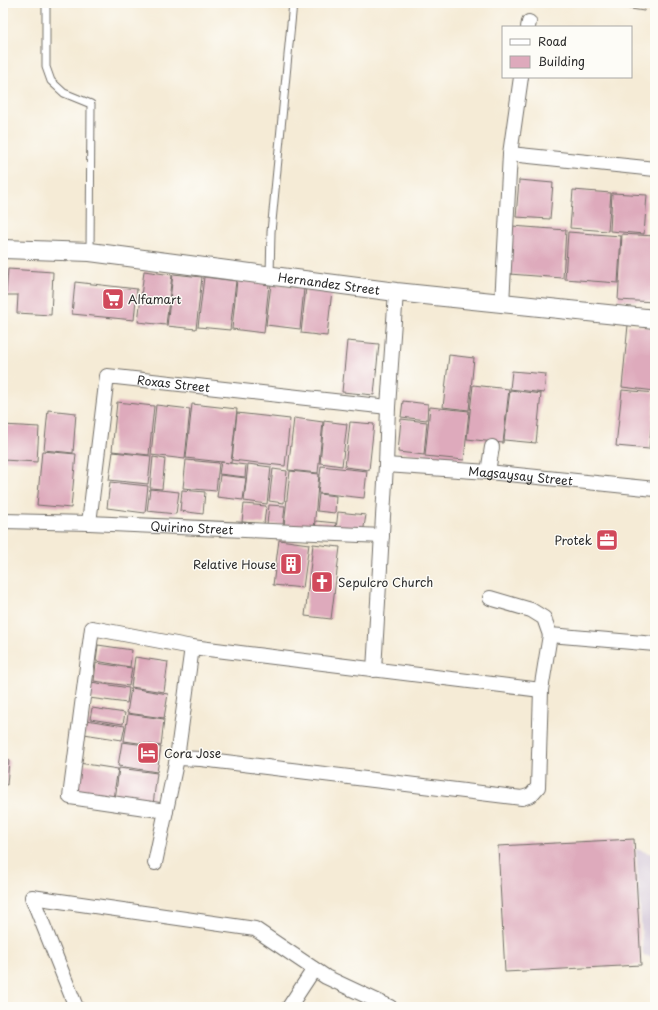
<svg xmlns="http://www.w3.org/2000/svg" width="658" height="1010" viewBox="0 0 658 1010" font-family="'Playpen Sans',sans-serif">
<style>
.industrial{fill:#ccbed3}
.building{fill:#deaabc}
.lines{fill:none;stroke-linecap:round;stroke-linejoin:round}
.service-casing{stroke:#726e67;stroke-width:9}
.minor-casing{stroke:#726e67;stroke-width:16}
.tertiary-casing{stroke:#726e67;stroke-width:20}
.service{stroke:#fff;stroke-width:7}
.minor{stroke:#fff;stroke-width:14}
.tertiary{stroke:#fff;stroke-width:18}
.labels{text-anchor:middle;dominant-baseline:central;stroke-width:3;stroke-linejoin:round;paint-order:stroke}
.street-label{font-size:12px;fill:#2b2b2b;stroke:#fdfcf7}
.poi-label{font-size:12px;fill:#2b2b2b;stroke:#fdfcf7;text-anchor:start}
</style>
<rect width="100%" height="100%" fill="#fdfcf7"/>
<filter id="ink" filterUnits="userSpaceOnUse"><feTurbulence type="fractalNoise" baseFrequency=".025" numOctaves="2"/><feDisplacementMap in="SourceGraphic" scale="8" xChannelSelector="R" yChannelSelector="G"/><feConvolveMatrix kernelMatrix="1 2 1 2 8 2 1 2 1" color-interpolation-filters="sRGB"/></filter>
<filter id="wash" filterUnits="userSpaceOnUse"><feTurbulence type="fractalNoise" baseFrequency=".012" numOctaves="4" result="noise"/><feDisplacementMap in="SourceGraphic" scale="16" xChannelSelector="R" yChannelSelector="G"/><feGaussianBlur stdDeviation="0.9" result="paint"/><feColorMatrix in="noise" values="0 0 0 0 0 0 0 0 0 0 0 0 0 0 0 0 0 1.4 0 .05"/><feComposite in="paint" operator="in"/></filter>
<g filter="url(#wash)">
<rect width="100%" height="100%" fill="#f5ebd6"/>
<path class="industrial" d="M636,849L655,855V958L643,955Z"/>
<g id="blocks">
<path class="building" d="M591,3H646L644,11Z
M519,180L553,183L550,219L516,217Z
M573,190L611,193L608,231L570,228Z
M612,193L647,195L644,234L610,231Z
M512,226L566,230L563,278L509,274Z
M568,232L621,236L618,283L565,279Z
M622,234L655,236V302L618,300Z
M8,269L53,272L51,315L17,313L18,295H6Z
M144,271L172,275L166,325L138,322Z
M173,274L202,277L196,329L167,326Z
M204,277L236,281L230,330L198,327Z
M237,280L269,284L264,333L232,329Z
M75,282L137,289L134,320L72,314Z
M271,284L304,288L300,329L266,325Z
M306,287L332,290L327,336L301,333Z
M628,325L655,328V391L622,387Z
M347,341L379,344L374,395L342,392Z
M449,355L474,358L469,410L443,407Z
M512,371L546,374L544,393L510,389Z
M473,385L509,389L503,443L467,439Z
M510,390L541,394L536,443L504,440Z
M622,390L655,393L649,449L616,446Z
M403,401L428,404L427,420L401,417Z
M117,402L154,406L149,455L112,451Z
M192,404L237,409L231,463L186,458Z
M156,405L190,409L185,459L151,455Z
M430,407L469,411L464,460L425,456Z
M48,410L76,413L73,453L44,450Z
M237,413L290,419L285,466L232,460Z
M294,418L323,422L318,473L288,470Z
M401,419L427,422L424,455L398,452Z
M324,421L347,424L342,466L320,463Z
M350,422L374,424L369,470L345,467Z
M3,425L39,427L37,462L3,460Z
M42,451L76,454L71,508L37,505Z
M113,452L151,456L148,484L109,480Z
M153,457L165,459L162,489L150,488Z
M186,460L219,463L216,491L183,488Z
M221,462L246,465L245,477L219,474Z
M248,464L271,467L267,504L244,501Z
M321,466L367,471L364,498L318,493Z
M273,469L287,471L284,503L269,501Z
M290,471L319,474L314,529L284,526Z
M220,475L246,478L243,500L217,497Z
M110,482L148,486L145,513L107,508Z
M150,489L179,492L176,514L147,511Z
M182,490L205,492L203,514L180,511Z
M319,494L336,496L335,513L317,511Z
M244,504L266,506L264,524L242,522Z
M269,505L285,506L283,525L267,524Z
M338,512L366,515L363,533L336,530Z
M316,521L336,523L335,530L315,528Z
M279,540L309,544L303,588L273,585Z
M313,544L340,547L331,619L305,616Z
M98,645L132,650L130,667L96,661Z
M135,657L168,662L164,692L131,687Z
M96,663L132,668L129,686L94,681Z
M91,682L129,688L127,703L89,698Z
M131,688L168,694L164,718L127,713Z
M92,708L125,713L123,724L90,719Z
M128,714L164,719L161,746L124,741Z
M86,720L125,726L122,740L84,734Z
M122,742L161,747L157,772L118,766Z
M3,759L9,760L7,785L3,784Z
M79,763L118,769L113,799L75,794Z
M119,768L157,773L153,805L115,800Z
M634,839L641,965L505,972L498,846Z"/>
</g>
</g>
<g filter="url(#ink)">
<use href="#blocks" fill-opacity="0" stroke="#726e67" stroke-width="1"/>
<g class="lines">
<g class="service-casing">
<path id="service" d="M46,3V67L51,81L64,93L91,104L90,252
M270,275L271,232L293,3"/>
</g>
<g class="minor-casing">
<g id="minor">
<path d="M528,27L529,22"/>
<path d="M510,154L655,169"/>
<path d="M502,304L510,154L521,77"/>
<path id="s1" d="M386,465L488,472L655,489"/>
<path d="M488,472L492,447"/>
<path id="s2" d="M3,521L89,523L382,536"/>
<path id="s3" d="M89,523L107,376L388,407"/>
<path d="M490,598L531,610L544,618L550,635L655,644"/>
<path d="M192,647L177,758L201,759L522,798L531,795L538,787L541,690L550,635"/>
<path d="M374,670L386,465L388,407L396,292"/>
<path d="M166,811L70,797L92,628L192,647L541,690"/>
<path d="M155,863L177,758"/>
<path d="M76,1007L32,897L255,929L326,977L390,1007"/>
<path d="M289,1007L314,969"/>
</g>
</g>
<g class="tertiary-casing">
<g id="tertiary">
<path id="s4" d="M3,249L90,252L396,292L655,319"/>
</g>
</g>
<use href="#service" class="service"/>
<use href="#minor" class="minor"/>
<use href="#tertiary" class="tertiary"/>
</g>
</g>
<defs>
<g id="supermarket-square" transform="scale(1.15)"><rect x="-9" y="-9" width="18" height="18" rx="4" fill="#d1495b" stroke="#fdfcf7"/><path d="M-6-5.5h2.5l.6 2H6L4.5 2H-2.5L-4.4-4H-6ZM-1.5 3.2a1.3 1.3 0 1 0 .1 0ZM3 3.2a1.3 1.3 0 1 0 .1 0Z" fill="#fff"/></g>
<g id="office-square" transform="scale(1.15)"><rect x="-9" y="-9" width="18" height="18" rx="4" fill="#d1495b" stroke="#fdfcf7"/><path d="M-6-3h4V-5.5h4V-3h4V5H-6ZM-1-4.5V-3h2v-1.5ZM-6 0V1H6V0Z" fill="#fff"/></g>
<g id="building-square" transform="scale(1.15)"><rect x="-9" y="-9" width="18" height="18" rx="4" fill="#d1495b" stroke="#fdfcf7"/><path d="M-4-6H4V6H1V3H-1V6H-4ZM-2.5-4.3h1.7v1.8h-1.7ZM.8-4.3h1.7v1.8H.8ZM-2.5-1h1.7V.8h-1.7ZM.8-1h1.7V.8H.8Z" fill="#fff"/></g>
<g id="church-square" transform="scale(1.15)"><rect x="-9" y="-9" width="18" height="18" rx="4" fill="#d1495b" stroke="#fdfcf7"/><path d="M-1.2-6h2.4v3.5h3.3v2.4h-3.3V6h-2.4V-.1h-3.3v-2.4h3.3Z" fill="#fff"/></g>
<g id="hotel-square" transform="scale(1.15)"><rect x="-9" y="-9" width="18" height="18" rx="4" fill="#d1495b" stroke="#fdfcf7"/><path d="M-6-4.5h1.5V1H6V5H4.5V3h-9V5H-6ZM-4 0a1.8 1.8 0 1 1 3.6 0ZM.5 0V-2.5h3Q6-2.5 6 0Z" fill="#fff"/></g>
</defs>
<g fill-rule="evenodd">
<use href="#supermarket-square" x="113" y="299"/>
<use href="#office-square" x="607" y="540"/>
<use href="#building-square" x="291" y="564"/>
<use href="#church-square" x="322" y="582"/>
<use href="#hotel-square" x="148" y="753"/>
</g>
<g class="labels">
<g class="street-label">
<text stroke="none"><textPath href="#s4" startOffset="328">Hernandez Street</textPath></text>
<text stroke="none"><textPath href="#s3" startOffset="215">Roxas Street</textPath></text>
<text stroke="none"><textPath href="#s1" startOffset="135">Magsaysay Street</textPath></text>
<text stroke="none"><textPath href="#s2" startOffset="189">Quirino Street</textPath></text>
</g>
<g class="poi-label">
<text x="128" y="299">Alfamart</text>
<text x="592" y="540" text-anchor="end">Protek</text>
<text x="276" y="564" text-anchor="end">Relative House</text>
<text x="338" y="582">Sepulcro Church</text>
<text x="164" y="753">Cora Jose</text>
</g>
</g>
<rect width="658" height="1010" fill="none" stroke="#fdfcf7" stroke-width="16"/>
<rect x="502" y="26" width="130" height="52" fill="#fdfcf7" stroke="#a9a8a5"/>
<rect x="510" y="39" width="20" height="6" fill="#ffffff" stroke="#a9a8a5"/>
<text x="538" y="46" font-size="12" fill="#2b2b2b">Road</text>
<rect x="510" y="56" width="20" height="12" fill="#deaabc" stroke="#a9a8a5"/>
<text x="538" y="66" font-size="12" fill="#2b2b2b">Building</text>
</svg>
